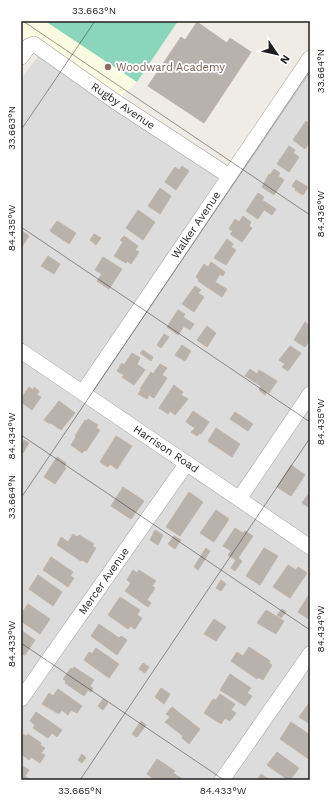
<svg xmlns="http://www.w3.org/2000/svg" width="331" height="801" viewBox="0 0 331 801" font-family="'Work Sans',sans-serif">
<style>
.residential{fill:#dddcdc}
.education{fill:#fafce2}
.pitch{fill:#8cd5bd}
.building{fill:#b8b2ac;stroke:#bfb4aa}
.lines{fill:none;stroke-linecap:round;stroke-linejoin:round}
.minor-casing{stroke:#a0a0a0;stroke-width:16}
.minor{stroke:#fff;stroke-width:15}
.ticks{fill:none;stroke:#1f1f1f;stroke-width:1;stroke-opacity:0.45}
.education-dot{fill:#8d6e63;stroke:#fff;stroke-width:1.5}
.labels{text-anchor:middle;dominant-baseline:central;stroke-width:3.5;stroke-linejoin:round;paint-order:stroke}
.education-label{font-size:11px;fill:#785e54;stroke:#fff;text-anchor:start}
.street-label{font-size:11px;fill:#1f1f1f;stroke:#fff}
.neatline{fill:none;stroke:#1f1f1f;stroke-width:1.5}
.ticks-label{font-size:10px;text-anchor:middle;fill:#1f1f1f}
</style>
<rect width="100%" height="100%" fill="#efece6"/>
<path class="residential" d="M42,51L228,169L310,51V780H21V79Z"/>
<path class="education" d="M21,21H178L137,82L120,97L42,51H21Z"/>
<path class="pitch" d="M45,21H178L137,82Z"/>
<path class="building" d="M197,22L227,43L230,38L251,52L204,123L148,86L181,37L185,40Z
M306,121L310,124V142L305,149L293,140Z
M289,146L295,150L293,153L299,157L289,172L277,164Z
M182,166L189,171L176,190L165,182L175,167L179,170Z
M274,169L280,173L278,176L284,180L274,195L262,187L269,174L270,175Z
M296,180L308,187L303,195L295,190L296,189L292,186Z
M160,188L171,196L160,214L148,206Z
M258,193L264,197L262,200L276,209L272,215L264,210L258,219L246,211Z
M138,210L155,222L143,240L126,228Z
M243,216L251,222L249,226L252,228L242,242L230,234L233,231L229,229L235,219L239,222Z
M57,221L76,233L69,244L50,231Z
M21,230L29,236L21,248Z
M94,234L101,238L96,245L90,240Z
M124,236L138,246L135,250L139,252L131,264L127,261L126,263L114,256L123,242L120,240Z
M227,239L233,244L231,247L236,250L226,265L214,258Z
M48,256L60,264L54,274L41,266Z
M103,257L122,269L109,289L97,281L102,274L95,270Z
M211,262L225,272L223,276L220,274L215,282L227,289L222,297L198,281L199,279L196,277L204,264L208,267Z
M195,286L201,290L198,293L204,297L194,312L182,304Z
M178,310L185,314L183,317L194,324L190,330L184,326L178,335L167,327Z
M305,322L310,326V340L305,347L294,340Z
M207,326L216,333L207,347L197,340Z
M164,334L169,337L161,348L157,345Z
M182,345L191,351L185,361L175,355Z
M290,346L301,353L288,371L282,367L285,364L279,360Z
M143,350L153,357L151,361L140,353Z
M132,353L140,358L137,364L145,370L134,385L122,377L124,375L117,371L122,363L124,365Z
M160,364L167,368L162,375L167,378L154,398L149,395L147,399L138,394L141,390L140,389L151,372L153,374Z
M250,369L257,374L259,370L277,381L269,393L267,391L265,395L259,390L261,386L245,376Z
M174,385L183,392L181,395L188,399L175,415L170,411L168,414L159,408Z
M29,387L33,390L34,387L39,391L37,395L41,397L32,410L21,402V399Z
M59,401L75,413L61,430L51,423L50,424L44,420Z
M193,411L209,422L201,434L200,433L197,436L191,432L195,428L186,422Z
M235,412L253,424L248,431L230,419Z
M88,419L98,425L96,428L100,430L86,451L85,450L82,453L71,445L76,437L75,436L85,420L86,421Z
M216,428L240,444L232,457L208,441Z
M116,436L132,446L117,469L110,464L108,467L100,462Z
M24,440L29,443L23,453L21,451V445Z
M57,457L66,463L64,467L66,468L55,484L44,477Z
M291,465L305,475L291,496L277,487Z
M123,487L144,501L131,519L111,506Z
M189,492L203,502L180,536L166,527Z
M310,492V508L302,503Z
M216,510L229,519L214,542L200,533Z
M235,528L243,533L245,531L253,536L238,558L242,561L235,571L231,568L236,560L228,555L231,551L223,546Z
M155,530L163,535L158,545L150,540Z
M73,534L77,537L79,535L94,544L92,546L96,548L87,563L82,560L81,561L57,545L61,537L68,542Z
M174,536L181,540L175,549L168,544Z
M206,548L210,551L198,570L194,567Z
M264,548L278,556L260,585L246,576Z
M51,557L73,572L70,576L74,578L68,587L43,570Z
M288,565L296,570L298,567L307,573L290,598L273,587Z
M133,570L137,573L139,570L156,581L152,586L155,588L147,600L151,603L148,607L125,591L131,583L127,580Z
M38,575L62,592L53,606L29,589Z
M221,580L226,584L221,591L216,588Z
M310,593V620L298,612Z
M120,597L140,610L137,615L142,618L135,629L130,626L128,629L108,615Z
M28,604L50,619L40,634L21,621V614Z
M282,609L286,612L281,618L277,615Z
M266,610L284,621L276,634L257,623Z
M214,619L226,627L216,641L204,634Z
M99,624L119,638L121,636L127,640L117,655L91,636Z
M22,631L35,640L25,655L21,653Z
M249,647L270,661L269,663L272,665L263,680L258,677L257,679L231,661L237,652L243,656Z
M96,648L119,664L109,678L84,660L89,652L92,654Z
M143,663L149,667L145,673L139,669Z
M74,667L94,680L90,686L93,688L91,692L88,690L84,696L65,683L66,681L63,679L71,668L73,669Z
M230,674L251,688L247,693L252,696L245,706L220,690Z
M161,688L170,694L164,704L155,697Z
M58,689L82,706L77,713L71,710L68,715L62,710L59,714L42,704L49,693L53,696Z
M220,694L235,704L231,710L236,713L230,721L225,718L221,724L204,713L213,699L216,700Z
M103,699L108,703L103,710L98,706Z
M310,702V724L299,717Z
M172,707L200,729L189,744L182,738L183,736L165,722L170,717L166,714Z
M36,712L62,730L57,737L52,733L48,738L33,728L35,725L30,721Z
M141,721L146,725L137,737L132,734Z
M291,722L310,735V760L280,739Z
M23,734L26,736L28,734L41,743L40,745L45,748L41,753L45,755L40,763L31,757L29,760L21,754V737Z
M277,752L299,768L290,780H288L267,765Z
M82,754L86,758L82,763L78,760Z
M157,759L175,771L173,773L184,780H155L147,774Z
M21,765L29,770L25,776L30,780H21Z
M261,774L270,780H257Z"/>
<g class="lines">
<g class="minor-casing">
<path id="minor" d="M21,57L29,46L34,44L116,102L229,176
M21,351L310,547
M83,392L310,58
M239,499L310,394
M21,699L187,463
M222,780L310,654"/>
</g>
<use href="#minor" class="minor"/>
</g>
<path class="ticks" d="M23,21L310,215M21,130L95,21M21,227L310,422M21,435L310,630M21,498L310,70M21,643L224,780M80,780L310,438"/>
<circle class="education-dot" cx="108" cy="67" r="4"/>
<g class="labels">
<g class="education-label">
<text x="116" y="67">Woodward Academy</text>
</g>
<g class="street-label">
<text transform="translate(123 106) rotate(34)">Rugby Avenue</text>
<text transform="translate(196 225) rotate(-56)">Walker Avenue</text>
<text transform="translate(166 449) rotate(34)">Harrison Road</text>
<text transform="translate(104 581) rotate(-55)">Mercer Avenue</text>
</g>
</g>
<rect width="331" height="801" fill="none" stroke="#ffffff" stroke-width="44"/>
<g transform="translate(277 54) rotate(124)" stroke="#ffffff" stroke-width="3" paint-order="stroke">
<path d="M0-3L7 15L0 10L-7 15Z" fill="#1f1f1f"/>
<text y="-6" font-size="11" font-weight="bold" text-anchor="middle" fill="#1f1f1f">N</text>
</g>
<rect x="22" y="22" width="287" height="757" class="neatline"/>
<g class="ticks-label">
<text x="94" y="14">33.663°N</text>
<text transform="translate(320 71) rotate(-90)" y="4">33.664°N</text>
<text transform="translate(11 128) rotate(-90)" y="4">33.663°N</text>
<text transform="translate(320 214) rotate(-90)" y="4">84.436°W</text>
<text transform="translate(11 228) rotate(-90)" y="4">84.435°W</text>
<text transform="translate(320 422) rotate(-90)" y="4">84.435°W</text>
<text transform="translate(11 436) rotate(-90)" y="4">84.434°W</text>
<text transform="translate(11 497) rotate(-90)" y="4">33.664°N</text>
<text transform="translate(320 629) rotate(-90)" y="4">84.434°W</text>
<text transform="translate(11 644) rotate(-90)" y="4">84.433°W</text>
<text x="80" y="794">33.665°N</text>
<text x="223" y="794">84.433°W</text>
</g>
</svg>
